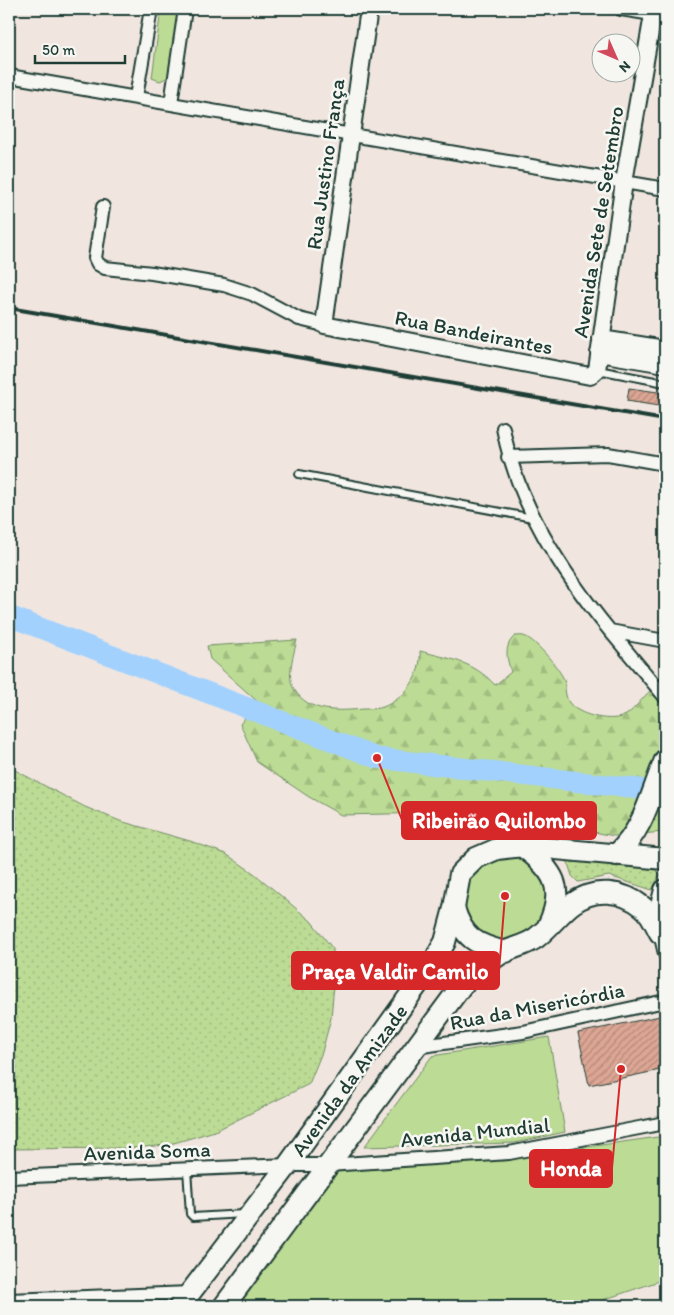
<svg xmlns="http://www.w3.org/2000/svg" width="674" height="1315" viewBox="0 0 674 1315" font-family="Itim,sans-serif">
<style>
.grass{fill:url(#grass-dots);stroke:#6e8c64}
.forest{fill:url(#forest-firs);stroke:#6e8c64}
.park{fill:#bcdb94;stroke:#6e8c64}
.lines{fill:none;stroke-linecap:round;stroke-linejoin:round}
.river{stroke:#a2d1fe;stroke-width:21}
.building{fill:url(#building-hatch);stroke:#1f3d34}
.service-casing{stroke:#1f3d34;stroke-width:10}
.minor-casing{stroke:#1f3d34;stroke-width:16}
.tertiary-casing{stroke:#1f3d34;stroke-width:20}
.primary-casing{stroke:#1f3d34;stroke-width:24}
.service{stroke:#f6f6f2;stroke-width:6}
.minor{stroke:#f6f6f2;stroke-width:12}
.tertiary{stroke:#f6f6f2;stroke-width:16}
.primary{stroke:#f6f6f2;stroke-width:20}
.rail{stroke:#1f3d34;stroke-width:4}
.labels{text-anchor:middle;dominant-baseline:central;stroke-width:5;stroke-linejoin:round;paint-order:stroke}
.street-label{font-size:21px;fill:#1f3d34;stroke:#f6f6f2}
.leader{fill:none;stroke:#d62828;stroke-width:2}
.callout-dot{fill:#d62828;stroke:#f6f6f2;stroke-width:2}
.callout{fill:#d62828;stroke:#d62828;stroke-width:2}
.callout-label{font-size:22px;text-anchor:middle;font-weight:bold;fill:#fff}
</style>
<defs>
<pattern id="grass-dots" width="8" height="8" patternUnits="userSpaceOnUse" patternTransform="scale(1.25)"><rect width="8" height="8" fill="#bcdb94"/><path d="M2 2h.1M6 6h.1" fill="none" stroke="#a1bd80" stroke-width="1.8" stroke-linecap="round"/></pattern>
<pattern id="forest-firs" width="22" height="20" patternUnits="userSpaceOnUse" patternTransform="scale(1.25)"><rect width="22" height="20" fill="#bcdb94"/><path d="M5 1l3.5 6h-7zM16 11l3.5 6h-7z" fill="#a1bd80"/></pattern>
<pattern id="building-hatch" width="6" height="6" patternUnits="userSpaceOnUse" patternTransform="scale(1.25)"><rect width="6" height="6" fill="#dda694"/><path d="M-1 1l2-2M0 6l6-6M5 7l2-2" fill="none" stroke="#b3887a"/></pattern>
</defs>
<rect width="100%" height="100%" fill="#f1e6df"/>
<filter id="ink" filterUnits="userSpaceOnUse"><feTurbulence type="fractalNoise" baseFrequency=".02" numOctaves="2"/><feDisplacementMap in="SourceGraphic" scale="10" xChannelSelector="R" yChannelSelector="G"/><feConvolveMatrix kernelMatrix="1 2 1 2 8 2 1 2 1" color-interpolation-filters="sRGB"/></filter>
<g filter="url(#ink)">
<path class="grass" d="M9,767L85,807L120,821L190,841L226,854L255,874L311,921L333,949L334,984L331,1018L322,1052L309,1084L215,1131L167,1145L132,1148L9,1149Z
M576,857L656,870L660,874L652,890L609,876L578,882L572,876L567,860Z"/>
<path class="forest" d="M515,636C519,636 523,635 526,637C535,640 561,670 564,680C566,689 564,697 571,705C582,716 612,723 626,715C635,709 643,697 651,690L656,691L665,698V832L614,836L589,831L569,830L526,817L503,819L482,815L433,813L341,815L309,797L257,762L240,724L258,702L210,659L207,646L297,640C294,654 286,676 294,689C309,714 339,711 364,709C369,709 377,709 383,707C406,698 422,675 420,651C450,659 473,661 495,685L511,672C507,659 503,646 515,636Z"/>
<path class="park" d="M161,9H180L171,76L160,81L152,78Z
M517,855L531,862L547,885L546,913L529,935L503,942L477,932L462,908L465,878L487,857Z
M549,1037L565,1132L515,1143L364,1147L432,1056Z
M665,1136V1279L585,1306H233L336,1164L516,1157Z"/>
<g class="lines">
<path class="river" d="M9,616L377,758L665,792"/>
</g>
<path class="building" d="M629,388L665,393V407L627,401Z
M665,1015V1069L589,1085L578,1033Z"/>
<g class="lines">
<g class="service-casing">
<path id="service" d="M598,370L665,383
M299,474L533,518
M187,1169L190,1214L193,1217L244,1214"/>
</g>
<g class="minor-casing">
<path id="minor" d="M621,9L665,16
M9,76L665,189
M136,97L151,9
M171,103L185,9
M103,207L95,258L98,264L105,268L152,273L224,285L252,294L299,319L324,325
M503,428C517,504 562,572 610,631
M508,457L608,454L665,464
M665,641L610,631L665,697
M660,933L665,954
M415,1047L523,1032L665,1001
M9,1177L288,1165H328L509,1153L665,1123
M9,1300L190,1293"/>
</g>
<g class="tertiary-casing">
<path id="tertiary" d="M369,9L324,325L590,376L597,370L624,182L654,9
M601,339L665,349
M599,353L665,364"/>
</g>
<g class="primary-casing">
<path id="primary" d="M523,847C554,870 566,888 548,926
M616,855C645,828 650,795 665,760
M454,908C463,938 476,945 506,952
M660,932L658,917L665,890
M180,1306L288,1165L433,963L445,942L454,908L460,874L476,858L497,849L523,846L665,859
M224,1306L462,985C475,973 488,961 504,952C515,947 526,945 536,938C549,928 559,914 572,904C594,887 622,890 643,907C651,913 655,924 660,933"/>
</g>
<use href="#service" class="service"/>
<use href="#minor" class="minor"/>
<use href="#tertiary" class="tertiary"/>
<use href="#primary" class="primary"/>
<path class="rail" d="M9,308L665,420"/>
</g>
</g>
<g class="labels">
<g class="street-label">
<text transform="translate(325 164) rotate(-82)">Rua Justino França</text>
<text transform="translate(598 222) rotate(-81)">Avenida Sete de Setembro</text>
<text transform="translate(474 332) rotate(11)">Rua Bandeirantes</text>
<text transform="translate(537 1006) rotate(-11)">Rua da Misericórdia</text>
<text transform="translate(349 1080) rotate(-54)">Avenida da Amizade</text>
<text transform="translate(475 1132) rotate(-6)">Avenida Mundial</text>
<text transform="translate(147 1151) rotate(-2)">Avenida Soma</text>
</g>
</g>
<path class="leader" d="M377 758L402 820M505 896L499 971M621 1069L612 1168"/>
<g class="callout-dot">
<circle cx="377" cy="758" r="5"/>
<circle cx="505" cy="896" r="5"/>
<circle cx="621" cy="1069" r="5"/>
</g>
<g class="callout">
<rect x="402" y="802" width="194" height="37" rx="5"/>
<rect x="292" y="952" width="207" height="37" rx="5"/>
<rect x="530" y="1150" width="82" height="37" rx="5"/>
</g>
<g class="callout-label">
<text x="499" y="828">Ribeirão Quilombo</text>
<text x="395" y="979">Praça Valdir Camilo</text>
<text x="571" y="1176">Honda</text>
</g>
<rect width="674" height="1315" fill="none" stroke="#f6f6f2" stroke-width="30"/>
<rect x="15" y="15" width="644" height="1285" fill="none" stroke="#1f3d34" stroke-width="2" filter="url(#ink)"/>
<g transform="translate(616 58) rotate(135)"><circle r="24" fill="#f6f6f2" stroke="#a0aca6"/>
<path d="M0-4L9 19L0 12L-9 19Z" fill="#d1495b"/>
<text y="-8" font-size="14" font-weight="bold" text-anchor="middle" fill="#1f3d34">N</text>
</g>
<path d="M35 55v8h90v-8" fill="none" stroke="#1f3d34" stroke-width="2.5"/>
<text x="42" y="55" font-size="15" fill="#1f3d34" stroke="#f6f6f2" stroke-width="4" paint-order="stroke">50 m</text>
</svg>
